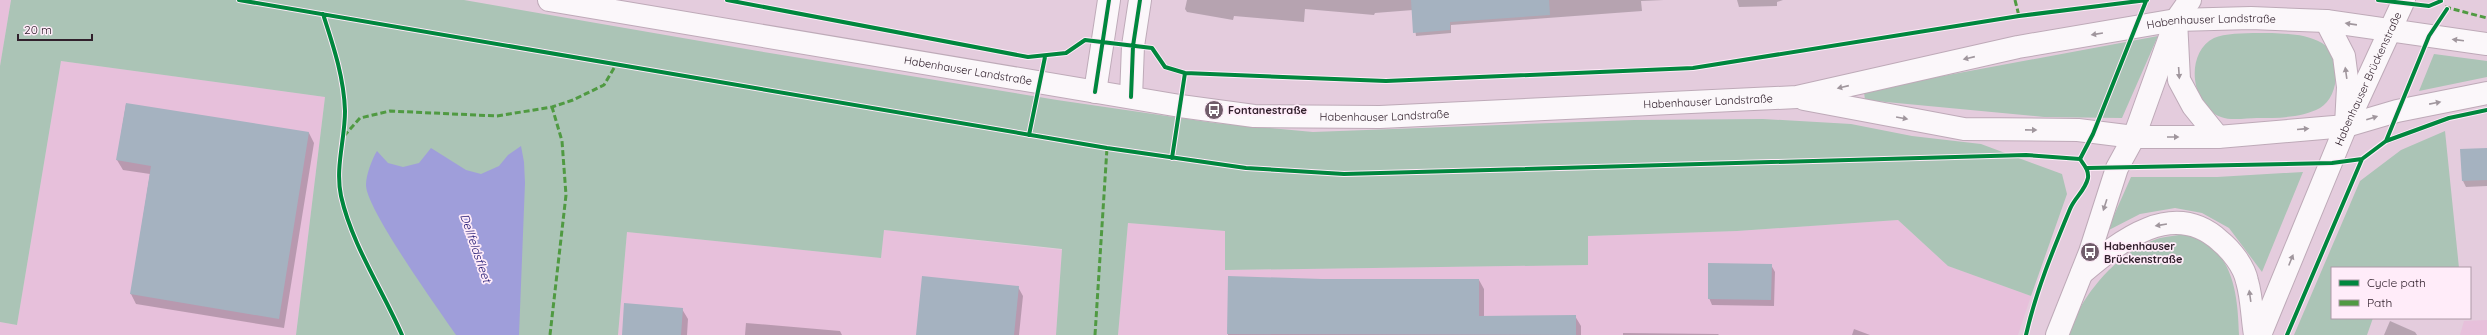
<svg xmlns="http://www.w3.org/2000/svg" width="2487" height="335" viewBox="0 0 2487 335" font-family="Quicksand,sans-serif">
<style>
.built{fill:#e7c0db}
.green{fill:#abc4b6}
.water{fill:#9f9eda}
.shadow{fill:#0003}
.building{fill:#a5b2c0}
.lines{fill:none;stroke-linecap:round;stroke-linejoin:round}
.minor-casing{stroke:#beaab8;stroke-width:24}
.tertiary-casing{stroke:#beaab8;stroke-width:24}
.primary-casing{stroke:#beaab8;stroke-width:24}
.minor{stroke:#fbf7fa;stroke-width:22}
.tertiary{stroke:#fbf7fa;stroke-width:22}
.primary{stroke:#fbf7fa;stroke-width:22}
.quiet{stroke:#509a42;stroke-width:3;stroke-dasharray:6 3;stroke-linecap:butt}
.cycleway-casing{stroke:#ffecf9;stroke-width:6}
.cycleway{stroke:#00873e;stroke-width:4}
.oneway{fill:#a0969d}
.labels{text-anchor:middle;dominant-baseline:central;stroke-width:3.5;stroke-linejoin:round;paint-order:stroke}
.street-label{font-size:11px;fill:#31202c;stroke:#ffecf9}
.poi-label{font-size:11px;font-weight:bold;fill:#31202c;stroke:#ffecf9;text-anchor:start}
.water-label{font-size:12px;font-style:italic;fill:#221973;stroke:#ffecf9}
</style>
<rect width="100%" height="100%" fill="#e4ccdd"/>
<path class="built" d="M0,0H11L0,66Z
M61,61L325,97L296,335H0V322L17,325Z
M1898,220L1948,266L2031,296L2018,335H1118L1128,223L1226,231L1225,270L1588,265L1587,236L1737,231Z
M883,230L1062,250L1056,335H618L627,232L881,258Z
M2487,320V335H2460L2464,321Z"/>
<path class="green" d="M11,0H464L752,50L1057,100L1215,123L1313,132L1634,120L1763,119L1851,124L1912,136L1981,144L2062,174L2067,194L2031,296L1948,266L1898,220L1737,231L1588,236V265L1225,270V231L1128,223L1118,335H1056L1062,249L884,230L881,258L627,232L618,335H296L325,97L61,61L17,325L0,322V66Z
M2272,33C2289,34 2306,34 2322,43C2342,55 2340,97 2320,108C2301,118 2278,118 2257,118C2247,118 2231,121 2221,117C2191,107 2184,53 2214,38C2228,32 2257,33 2272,33Z
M2158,36L2122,118L2044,117L1865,100L1864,92L1889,86Z
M2434,54L2487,61V77L2419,91Z
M2445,131L2459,268H2332V318H2373L2367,335H2294L2360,181L2401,150Z
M2303,172L2262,272L2229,228L2202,213L2175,208L2140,214L2107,231L2131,177H2217Z
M2187,234C2195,238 2203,241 2210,246C2236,266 2238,305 2239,335H2067C2082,295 2117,251 2160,238C2169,236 2179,235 2187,234Z"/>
<path class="water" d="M521,146L524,162L525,183L519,335H456C439,310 366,209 366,185C366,175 372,159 377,151L388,163L403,167L419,163L431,148L466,170L481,174L499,166L508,155Z"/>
<path class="shadow" d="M1187,0H1664L1641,1L1642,11L1451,25V33L1416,36L1413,10L1375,13L1374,15L1305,9L1304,22L1234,16L1233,20L1187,12L1185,9Z
M1737,0H1783L1777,2V6L1739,7Z
M126,104L309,133L314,143L284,328L136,304L131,294L150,174L123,170L117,160Z
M2487,149V186L2466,187L2463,181Z
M1771,265L1775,272L1774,306L1712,305L1709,298Z
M1229,277L1322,280H1479L1484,289V317L1575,316L1581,326V335H1228Z
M1018,287L1023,296L1019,335H917Z
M682,309L688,319L687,335H623Z
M2390,321L2415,332L2417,335H2384Z
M746,323L840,331L842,335H745Z
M1854,329L1870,335H1852Z
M1623,333L1718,334L1719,335H1623Z"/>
<path class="building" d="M1411,0H1549L1550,15L1450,22V30L1413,33Z
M126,103L309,132L279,319L130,294L151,166L116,160Z
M2487,148V180L2462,181L2460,149Z
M1708,263L1772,264L1771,300L1708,299Z
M922,276L1019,286L1014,335H916Z
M1228,276L1322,279H1479V316L1576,315V335L1227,334Z
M624,303L683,308L681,335H622Z"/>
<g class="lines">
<g class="minor-casing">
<path id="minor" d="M1095,92L1109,0
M1131,97L1133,46L1140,0"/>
</g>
<g class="tertiary-casing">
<g id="tertiary">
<path id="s1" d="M549,0L1180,106L1254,116L1380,117L1797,97L2018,47L2176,20L2251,18L2326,21L2487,44"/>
<path d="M2176,20L2179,80L2193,106L2218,137"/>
<path d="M2326,21L2344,56L2348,87L2346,125"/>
<path d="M1804,99L1964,129L2078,130L2134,137H2218L2346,126L2397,111L2487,93"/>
</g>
</g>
<g class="primary-casing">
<g id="primary">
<path d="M2082,273C2120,241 2173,198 2220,241C2231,250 2244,266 2247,281C2252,298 2252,317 2255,335"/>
<path d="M2057,335L2090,252L2117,168L2134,137L2176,20L2190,0"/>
<path id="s2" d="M2260,335L2346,126L2404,0"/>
</g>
</g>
<use href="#minor" class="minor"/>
<use href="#tertiary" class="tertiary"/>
<use href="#primary" class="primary"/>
<path class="quiet" d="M2015,0L2019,16
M2445,7L2487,18
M344,136L360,118L390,111L497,116L552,107L573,100L604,85L617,63
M550,335L566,195L562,141L552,107
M1095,335L1107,148"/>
<g class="cycleway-casing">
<path id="cycleway" d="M239,0L1107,148L1246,168L1344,174L2026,155L2080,159C2084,165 2089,170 2088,178C2085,191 2075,197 2070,209C2053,250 2036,291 2026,335
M727,0L1028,57L1066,53L1085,40L1152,48L1165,67L1185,73L1386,81L1693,68L2019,16L2147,0
M2378,0L2429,6L2441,1
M323,14C333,45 344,77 345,111C345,140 335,167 341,196C352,245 382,289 402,335
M1095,92L1109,0
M1131,97L1133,46L1140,0
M1029,135L1045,57
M2386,141L2429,36L2447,9
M1172,158L1185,73
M2080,159L2093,134L2146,1
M2087,168L2332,163L2362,159L2386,141L2449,118L2487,110
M2287,335L2362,159"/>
</g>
<use href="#cycleway" class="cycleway"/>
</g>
<defs><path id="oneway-solid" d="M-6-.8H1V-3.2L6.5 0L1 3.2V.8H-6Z"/></defs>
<g class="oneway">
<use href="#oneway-solid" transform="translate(2351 24) rotate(-172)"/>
<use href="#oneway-solid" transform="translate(2097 34) rotate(171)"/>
<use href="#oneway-solid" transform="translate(2458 40) rotate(-173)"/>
<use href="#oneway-solid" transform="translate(1969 58) rotate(167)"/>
<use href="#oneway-solid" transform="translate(2179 73) rotate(86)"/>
<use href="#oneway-solid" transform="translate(2346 73) rotate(-98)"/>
<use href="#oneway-solid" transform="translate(1843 87) rotate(167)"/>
<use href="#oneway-solid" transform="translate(2435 103) rotate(-11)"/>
<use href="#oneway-solid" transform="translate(1902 118) rotate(10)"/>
<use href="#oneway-solid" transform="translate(2372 118) rotate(-17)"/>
<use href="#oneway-solid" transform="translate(2303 129) rotate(-5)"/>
<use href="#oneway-solid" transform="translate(2031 130) rotate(1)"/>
<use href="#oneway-solid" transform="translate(2173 137)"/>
<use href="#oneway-solid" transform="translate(2105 205) rotate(108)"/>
<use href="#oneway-solid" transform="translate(2161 225) rotate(171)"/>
<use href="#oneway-solid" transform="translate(2291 260) rotate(-68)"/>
<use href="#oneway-solid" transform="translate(2250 296) rotate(-98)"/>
</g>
<defs>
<g id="bus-disc" transform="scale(1)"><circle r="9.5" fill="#705c6a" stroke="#ffecf9"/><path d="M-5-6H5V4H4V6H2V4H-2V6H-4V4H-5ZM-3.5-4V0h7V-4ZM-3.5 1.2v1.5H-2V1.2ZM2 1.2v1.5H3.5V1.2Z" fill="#fff"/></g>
</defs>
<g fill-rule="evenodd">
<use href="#bus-disc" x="1214" y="110"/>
<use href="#bus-disc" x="2090" y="252"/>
</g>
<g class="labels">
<g class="street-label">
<text stroke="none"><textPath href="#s1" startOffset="1680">Habenhauser Landstraße</textPath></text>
<text stroke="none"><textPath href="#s1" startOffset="425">Habenhauser Landstraße</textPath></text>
<text stroke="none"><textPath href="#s2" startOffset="278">Habenhauser Brückenstraße</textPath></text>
<text stroke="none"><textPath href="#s1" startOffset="1169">Habenhauser Landstraße</textPath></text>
<text stroke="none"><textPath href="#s1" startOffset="845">Habenhauser Landstraße</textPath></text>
</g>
<g class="poi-label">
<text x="1228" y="110">Fontanestraße</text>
<text x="2104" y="246">Habenhauser<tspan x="2104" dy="13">Brückenstraße</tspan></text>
</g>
<g class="water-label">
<text transform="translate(476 248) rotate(71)">Dellfeldsfleet</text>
</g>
</g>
<rect x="2331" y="267" width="140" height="52" fill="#ffecf9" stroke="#ad9aa7"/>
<rect x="2339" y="280" width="20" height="6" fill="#00873e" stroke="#ad9aa7"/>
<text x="2367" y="287" font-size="12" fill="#31202c">Cycle path</text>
<rect x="2339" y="300" width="20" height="6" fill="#509a42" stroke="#ad9aa7"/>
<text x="2367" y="307" font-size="12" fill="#31202c">Path</text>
<path d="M18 34v6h74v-6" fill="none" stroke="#31202c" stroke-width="2"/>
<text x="24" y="34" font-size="12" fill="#31202c" stroke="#ffecf9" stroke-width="3" paint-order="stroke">20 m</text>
</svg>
